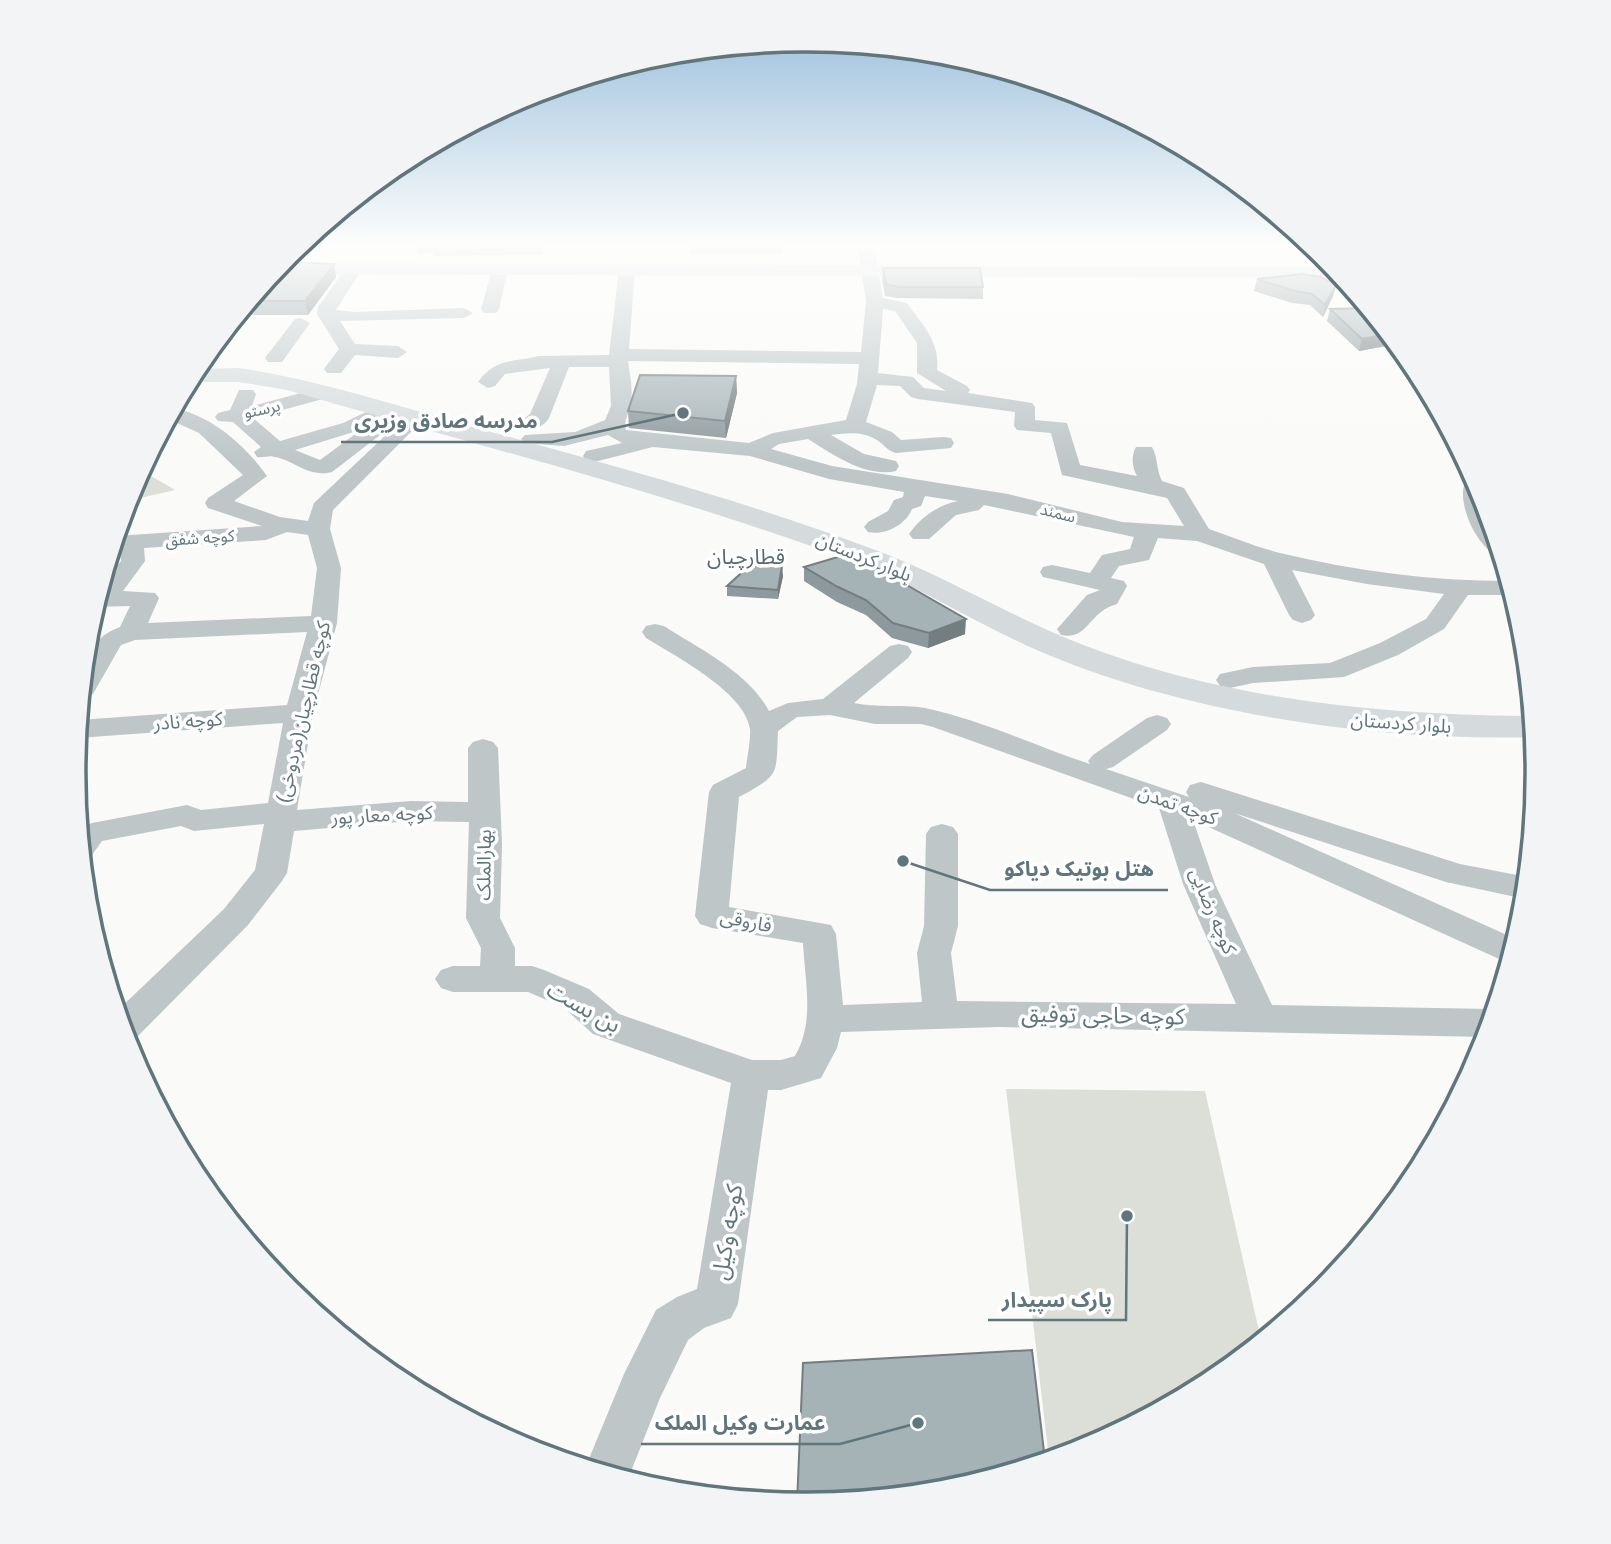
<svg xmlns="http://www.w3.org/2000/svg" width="1611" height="1544" viewBox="0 0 1611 1544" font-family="Arial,'Noto Sans Arabic',sans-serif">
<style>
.green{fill:#dbdfd7}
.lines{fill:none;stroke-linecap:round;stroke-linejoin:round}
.minor{fill:#bec6c8;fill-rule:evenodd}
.major{fill:#d5dbdd;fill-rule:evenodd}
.wall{fill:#8e999d}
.shaded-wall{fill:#747d7f}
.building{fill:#a5b2b6;stroke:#747d7f;stroke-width:2}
.labels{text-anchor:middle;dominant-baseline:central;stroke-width:7;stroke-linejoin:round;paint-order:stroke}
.far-street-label{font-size:16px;fill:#60767d;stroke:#fff}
.street-label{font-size:19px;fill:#60767d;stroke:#fff}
.neighbourhood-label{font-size:21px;fill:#57686e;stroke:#fff}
.near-street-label{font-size:23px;fill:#60767d;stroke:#fff}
.rim{fill:none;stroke:#60767d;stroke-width:3.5}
.leader{fill:none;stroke:#60767d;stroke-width:2.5}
.callout-dot{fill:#60767d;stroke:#fff;stroke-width:2.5}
.callout-label{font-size:21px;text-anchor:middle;font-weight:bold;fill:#60767d;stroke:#fff;stroke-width:7;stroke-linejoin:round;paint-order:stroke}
</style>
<rect width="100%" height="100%" fill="#fafaf8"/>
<path class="green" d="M141,470L175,490L127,501Z
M1006,1089L1205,1091L1261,1340L1212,1381L1085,1448L1049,1459Z"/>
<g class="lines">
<path class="minor" d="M858,247H874L883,298L907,303C923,326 940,341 937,370L967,386L970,390L968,393L1032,403L1035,407V420L1067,423L1080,465L1137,476C1132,468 1131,455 1136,447H1152C1158,457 1156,470 1162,481L1184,488L1209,529C1232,537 1256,547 1280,553C1354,571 1432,581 1508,581L1513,595H1468L1444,629L1398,655L1344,677L1253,683L1230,688L1220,686L1216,680L1220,674L1253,667L1330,663L1380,643L1426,619L1444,594L1367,584L1292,570L1315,615L1311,620L1302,623L1293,620L1289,615L1264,564L1197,541L1158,538L1149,560L1119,566L1111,578L1124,581L1127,586L1117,604C1089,611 1088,641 1061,635L1057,629L1087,595L1100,590L1043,577L1040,572L1043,567L1052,565L1090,573L1102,555L1130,549L1134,537L984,505L979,510L956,515L929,539H913L909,534C921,517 938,505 958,501L925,496L921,506L912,509C906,525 884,536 868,532L864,527L868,522L888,511L894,500L903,497L904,492L829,479L750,456L653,447L594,462L586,461L583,456L586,451L622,443L608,435L564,446L525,443L521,439L525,435L575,432L605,420L611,406L609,367H569L549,418C543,428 530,432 519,429L516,425L530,414L550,368L505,374L495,386L488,388L478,382C496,357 512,363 539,356L609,355L619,269L627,264L635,269L629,349L861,352L866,302ZM883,309L895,311L917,343V373L946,391L924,388L913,377L878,373ZM628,361L859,364L857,384L846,420L773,433L749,443L626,430C623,420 630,413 631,402C633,388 630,375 628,361ZM877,385L900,386L911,397L918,399L1015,412L1014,426L1017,430L1051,433L1062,475L1167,498L1184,526L1122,522L1008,494L832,466L771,449L779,444L808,439C832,454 866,478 896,471L899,466L896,461L864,454L831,435C848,433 862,431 877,440C885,445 887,451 896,453L951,448L954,443L951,438L943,437L901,440L892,432L866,422Z
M354,264L362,269L336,310L354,312L464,308L473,313L464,318L340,321L355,344L398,346L407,352L398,358L355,355L341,373H327L324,369L339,349L317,314L318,307L348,265Z
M500,265L508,270L499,309L496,313H484L481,309L492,270Z
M301,318L310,323L282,362H268L265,358L268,354L295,319Z
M323,387L330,389L333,393L330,397L253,418L280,441L343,423L366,412H380L383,416L377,422L384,424L387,428L384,432L332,472C308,478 294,460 275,457C269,455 264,458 257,457L254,452L261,447L233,422L218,421L215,417L218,413L230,410L239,390H253L256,394L252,406ZM362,429L320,460L295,450L357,431Z
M174,408C212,416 245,445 267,476L234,501L280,517L308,521L314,503L408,414H422L425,418L333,510L330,529L341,568L337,623L313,713L297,810L411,801L468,802V748L473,742L483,739L493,742L498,748L502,844L500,918L515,948V966H532L544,970L589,989L619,1014L752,1060H781L795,1056C815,1022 805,981 803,943L712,928L700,924L695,916L709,792L713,785L746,768C747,756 751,741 750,729C745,692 675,656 646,638L642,632L646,626L655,624L664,626C701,650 748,672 769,711L788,703L823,699L890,646L899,644L908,646L912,652L908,658L854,703C878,708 902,704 925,708C981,720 1036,746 1090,764L1088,761L1093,755L1147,718L1157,715L1167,718L1171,724L1167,730L1113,767L1106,769L1189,797L1186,792L1190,785L1201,782L1460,864L1527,877L1525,899L1446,882L1234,813L1516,939L1508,963L1193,820L1215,884L1272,1005L1490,1009L1494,1010L1486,1037L999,1027L841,1032L837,1048L821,1078L781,1090H768L738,1304L731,1318L704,1328L688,1340L660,1398L628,1479L586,1466L624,1374L656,1310L677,1297L697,1289L731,1083L593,1034L563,1007L528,992H453L441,988L435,979L441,970L453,966H480L481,948L466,918L469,822L411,821L294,831L287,873L282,881L248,925L135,1039L126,1042L117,1011L224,909L255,870L264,824L194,831L181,826L102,841L92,855L82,857L79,828L92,823L187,805L201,810L268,803L283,723L78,738L79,720L287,705L307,632L135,640L121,645L93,694L81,696C85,663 86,640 120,627L130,606L95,607L100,588L121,561L120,550H112L116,536L262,526L208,508L205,503L208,498L243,475L199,433L168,419ZM287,532L308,535L317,568L311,616L148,623L159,598L155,593L123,591L145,561L144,548L266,540ZM830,715L875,724H921L933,727L1159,808L1183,884L1236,1004L957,1001L951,953L958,926V834L953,827L942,824L931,827L926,834L924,926L917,953L922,1002L843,1005L836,934L831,925L729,907L739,797C780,774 776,777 778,731L797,717Z
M1473,475L1482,492L1501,556C1477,554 1447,486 1473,475Z"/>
<path class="major" d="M281,263L1333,267L1342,278L272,274Z
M239,368C326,381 410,410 495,433C621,468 748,502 870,548C945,575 1012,618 1086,646C1228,700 1381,715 1532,716L1534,737C1377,741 1192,715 1046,654C996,633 949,605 900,581C870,567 839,556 808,545C637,485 461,441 287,390L239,382H188L195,369Z"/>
</g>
<path class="wall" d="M417,247H543V254L435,256L434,251L418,254Z
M689,247H783V253L690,254Z
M282,262L334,264L336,277L308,315H248L229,336H221Z
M883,268L983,287V299L897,298L885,296L882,279Z
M1257,279L1336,285L1333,296L1323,317L1310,305L1292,303L1254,291Z
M1367,308L1392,338L1386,346L1359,351L1327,321L1330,309Z
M736,376L737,393L726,438L629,428L628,411Z
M804,567L965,634L928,648L892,638L866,615L837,602L804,581Z
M783,576L778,599L727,596V586Z
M1230,1353H1245L1229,1366L1228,1358Z"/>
<path class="shaded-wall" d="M417,247H433L434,251L418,254Z
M334,264L336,277L308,315L305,301Z
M1336,285L1333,296L1323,317L1325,305Z
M246,306L248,315L229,336L227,329Z
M1388,334L1392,338L1386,346L1359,351L1362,339Z
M736,376L737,393L726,438L725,421Z
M782,566L783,576L778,599V590Z
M966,619L965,634L928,648L929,633Z"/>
<path class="building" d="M282,262L334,264L305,301H250Z
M883,268H980L983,287H898L886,284Z
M1303,274L1321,277L1336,285L1325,305L1312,294L1295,291L1257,279Z
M1367,308L1388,334L1362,339L1330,309Z
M640,375L736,376L725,421L628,411Z
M851,553L966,619L929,633L893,623L866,600L838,587L804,567Z
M749,566H782L778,590L727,586Z
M1032,1350L1045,1460L948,1490L805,1504L797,1503L803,1363Z
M1230,1353H1245L1232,1364Z"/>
<linearGradient id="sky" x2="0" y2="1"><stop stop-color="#94bbdb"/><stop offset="0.53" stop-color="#fdfdfc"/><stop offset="1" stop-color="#fdfdfc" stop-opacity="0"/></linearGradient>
<rect width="1611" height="463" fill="url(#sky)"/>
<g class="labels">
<g class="far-street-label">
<text transform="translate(262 409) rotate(-12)">پرستو</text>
<text transform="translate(1058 513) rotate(14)">سمند</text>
<text transform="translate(200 538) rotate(-4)">کوچه شفق</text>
</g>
<g class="street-label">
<text transform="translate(864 557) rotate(22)">بلوار کردستان</text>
<text transform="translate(303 712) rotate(-77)">کوچه قطارچیان(مردوخی)</text>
<text transform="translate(188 721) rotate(-4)">کوچه نادر</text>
<text transform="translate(1401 723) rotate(4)">بلوار کردستان</text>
<text transform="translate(1178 805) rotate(20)">کوچه تمدن</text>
<text transform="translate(382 815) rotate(-3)">کوچه معار پور</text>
<text transform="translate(484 865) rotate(-89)">بهارالملک</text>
<text transform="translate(1213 911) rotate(67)">کوچه رضایی</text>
<text transform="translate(746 921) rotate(11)">فاروقی</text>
</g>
<g class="neighbourhood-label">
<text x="746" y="556">قطارچیان</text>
</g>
<g class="near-street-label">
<text transform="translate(584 1007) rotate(29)">بن بست</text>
<text transform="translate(1103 1015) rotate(1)">کوچه حاجی توفیق</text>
<text transform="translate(727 1232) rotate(-81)">کوچه وکیل</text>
</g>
</g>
<path d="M0 0H1611V1544H0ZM805 52H806A719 719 0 0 1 1525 771V773A719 719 0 0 1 806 1492H805A719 719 0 0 1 86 773V771A719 719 0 0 1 805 52Z" fill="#f2f4f5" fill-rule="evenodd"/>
<path class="rim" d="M805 52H806A719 719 0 0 1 1525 771V773A719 719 0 0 1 806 1492H805A719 719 0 0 1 86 773V771A719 719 0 0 1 805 52Z"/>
<path class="leader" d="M683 413L552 442H341M903 861L990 890H1168M1127 1216L1126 1320H988M918 1423L840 1444H641"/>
<g class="callout-dot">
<circle cx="683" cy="413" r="7"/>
<circle cx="903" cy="861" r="7"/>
<circle cx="1127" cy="1216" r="7"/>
<circle cx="918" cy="1423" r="7"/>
</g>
<g class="callout-label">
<text x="446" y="428">مدرسه صادق وزیری</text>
<text x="1079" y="876">هتل بوتیک دیاکو</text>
<text x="1057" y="1307">پارک سپیدار</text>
<text x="740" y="1430">عمارت وکیل الملک</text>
</g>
</svg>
